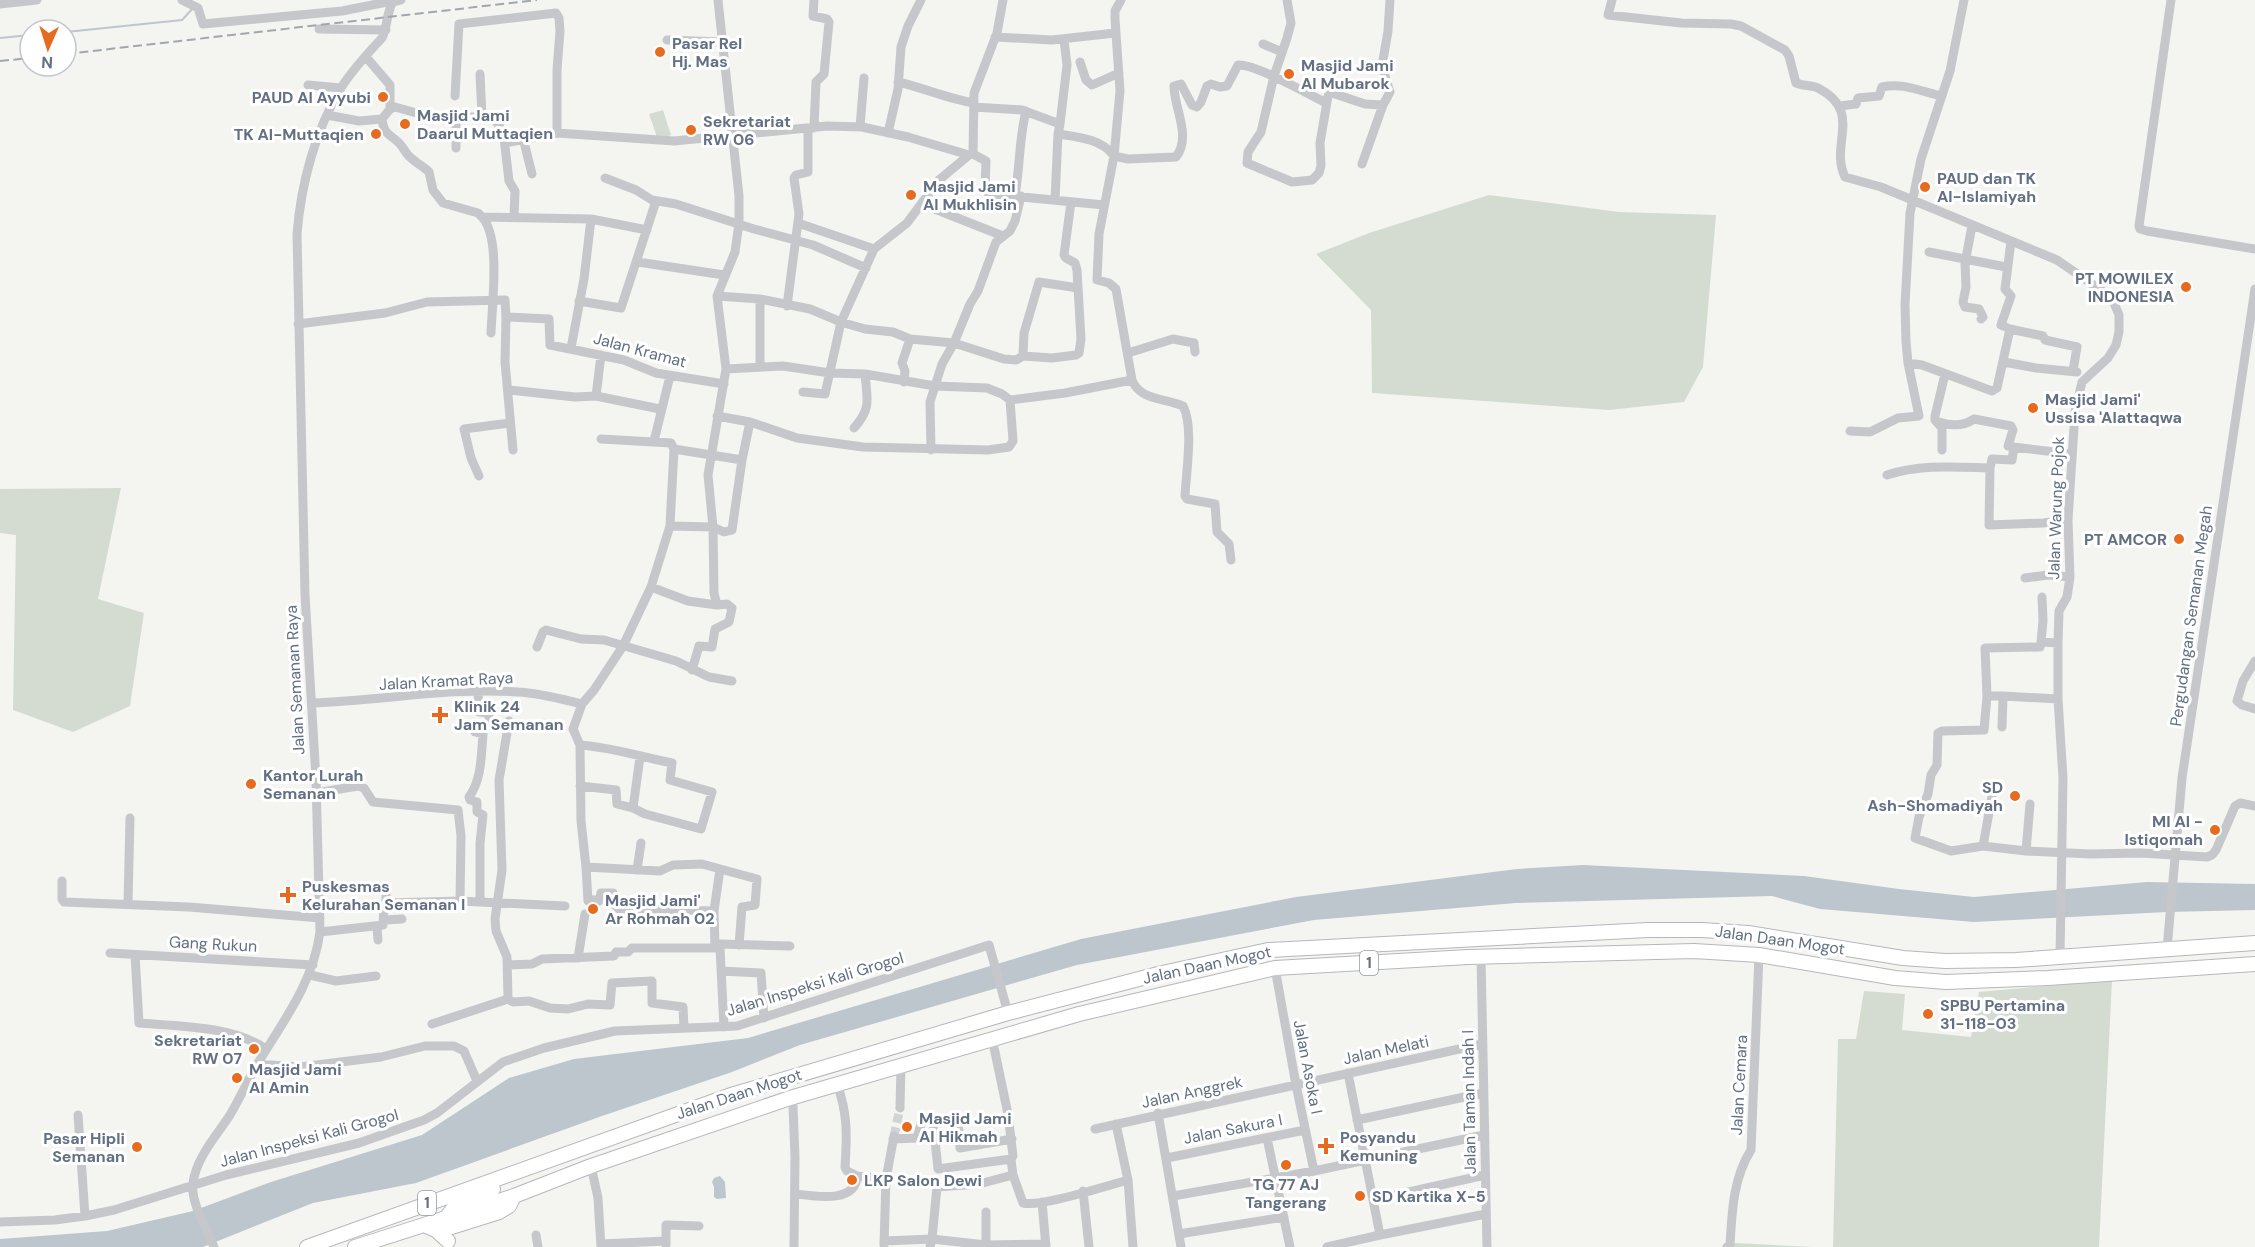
<svg xmlns="http://www.w3.org/2000/svg" width="2255" height="1247" viewBox="0 0 2255 1247" font-family="'DM Sans',sans-serif">
<style>
.green{fill:#d4dcd2}
.water{fill:#bdc6cd}
.lines{fill:none;stroke-linecap:round;stroke-linejoin:round}
.stream{stroke:#bdc6cd;stroke-width:2}
.minor-tunnel{stroke:#d0d4d6;stroke-width:9;stroke-dasharray:9 4.5;stroke-linecap:butt}
.highway-casing{stroke:#b5b7bb;stroke-width:16}
.minor{stroke:#c5c7cb;stroke-width:9}
.highway{stroke:#fff;stroke-width:14}
.rail{stroke:#a2a7ae;stroke-width:2;stroke-dasharray:9 4.5;stroke-linecap:butt}
.poi-dot{fill:#e76b1f;stroke:#fff;stroke-width:2}
.labels{text-anchor:middle;dominant-baseline:central;stroke-width:6;stroke-linejoin:round;paint-order:stroke}
.shield{fill:#fff;stroke:#929ba8;stroke-width:1.5}
.shield-label{font-size:15px;font-weight:bold;fill:#637083}
.poi-label{font-size:16px;font-weight:bold;fill:#637083;stroke:#fff;text-anchor:start}
.street-label{font-size:16px;fill:#637083;stroke:#fff}
</style>
<rect width="100%" height="100%" fill="#f4f5f1"/>
<path class="green" d="M663,110L671,135L658,140L649,114Z
M1489,195L1619,212L1716,215L1703,367L1684,402L1609,410L1372,393L1371,310L1316,254L1369,233Z
M121,488L98,599L144,613L130,706L73,732L13,710L16,535L0,533V489Z
M2112,980L2099,1247H1833L1838,1039H1856L1864,991L1905,994L1902,1030L1971,1037L1979,992Z
M1734,1243L1814,1247H1730Z"/>
<path class="water" d="M1583,865L1804,876L1899,889L1974,897L2147,882L2255,884V910L2167,912L1974,922L1820,909L1772,896L1516,903L1314,920L1077,965L800,1045L732,1072L602,1116L416,1183L313,1203L203,1247H0V1239L107,1231L193,1211L271,1182L422,1135L509,1078L574,1059L748,1038L1081,939L1296,897L1517,869Z
M720,1176L725,1182L726,1198L717,1199L714,1197V1187L712,1182L714,1178Z"/>
<g class="lines">
<path class="stream" d="M66,32L182,20L194,7
M0,38L30,35"/>
<path class="minor-tunnel" d="M894,1136L900,1108"/>
<g class="highway-casing">
<path id="highway" d="M446,1218L455,1206L493,1189
M424,1225L436,1230L448,1241
M448,1228L499,1212L509,1206L514,1196
M307,1247L731,1095L1008,1013L1162,973L1268,950L1648,930H1702L1748,933L1903,958L1945,961L2016,960L2255,943
M355,1247L514,1196L591,1166L790,1098L1079,1014L1275,968L1468,957L1694,951L1759,955L1895,978L1946,982L2048,978L2255,964"/>
</g>
<path class="minor" d="M182,0L198,8L203,24L342,11L387,2L390,0
M814,0L813,16L827,19L829,22L824,74L816,82L814,128
M1121,0L1115,11V19L1120,91L1114,156L1099,234L1097,280L1109,283L1116,289L1132,380
M1287,0L1291,23L1287,38L1274,76L1261,132L1248,152L1247,163L1292,182L1312,180L1319,173L1321,166L1320,143L1328,96L1332,93L1365,104L1383,105
M1612,0L1608,15L1681,23L1731,24L1741,26L1785,50L1789,56L1796,83C1803,86 1811,85 1818,88C1864,112 1829,144 1845,177L1881,187L2057,260L2105,293L2114,303L2119,315V332L2116,345L2108,358L2082,382L2075,412L2068,520L2070,577L2067,597L2059,611L2058,643V699L2063,778L2060,957
M2171,0L2139,226L2140,229L2147,231L2255,249
M0,4L37,0
M319,29L386,30
M995,37L1052,40L1115,33
M667,40L723,42
M1263,44L1282,52
M366,57L390,85V109
M1080,62L1086,80L1092,85L1119,73
M480,74L482,117
M898,82C924,88 949,99 974,103
M308,85L341,88
M455,96L459,24L556,13L559,18L560,31L557,70V133
M1840,106L1856,104L1858,98L1879,96L1882,87C1904,82 1921,92 1942,96
M974,107L1022,110L1060,124L1058,134C1078,137 1102,139 1114,156L1128,159L1176,157C1192,136 1174,109 1174,86L1181,84L1192,105L1197,107L1201,102L1207,86L1211,84L1220,87L1227,86L1238,65C1254,63 1308,94 1326,103
M327,115L359,121L382,119
M456,117V148
M382,119C384,134 388,133 398,142C403,146 405,153 410,157C416,163 423,166 429,172L433,190L443,203L478,213L482,217L591,219L647,230
M382,119L390,109L395,107L431,117H474L494,119L499,125L504,138L509,181L515,191L514,217
M1060,124L1067,65L1064,40
M860,127L864,78
M888,133L898,89L901,47L908,26L921,0
M523,138L532,174
M505,143L557,133L674,141L827,126L862,127L908,137L969,155
M973,154L986,161L985,188L987,192L992,194L1104,205
M1362,164L1383,105L1390,92L1382,66L1388,31L1390,0
M605,178L636,190L652,200L676,204L754,229L813,245L866,268
M1015,195C1020,167 1019,139 1026,111
M1055,200L1058,134
M922,204L1003,236
M482,217C501,237 492,304 491,333
M798,223L874,249
M1972,226L1965,263L1966,287L1963,302L1965,307L1979,309L1983,317L1981,319
M1929,252L2006,267
M638,262L724,275
M717,296L760,299L810,309L841,322L865,329L893,332L910,339L954,343L1004,359L1016,360L1023,356L1052,358L1076,355L1079,353L1081,339L1077,270L1075,263L1066,258L1064,255L1071,202
M579,301L621,308L656,201
M787,306L799,214L794,178L796,175L808,172V128
M298,324L385,313L427,302L505,300L506,317
M2010,329L2043,336L2045,340L2077,347L2073,371
M571,348L584,279L591,219
M1128,353L1173,339L1194,343L1195,352
M1023,356L1024,333L1039,282L1078,288
M2004,362L2036,368L2077,372
M1908,363L1922,365L1992,391L1997,388L2010,329L2001,325L2011,296L2005,289L2011,241
M760,367V299
M726,369L783,366L830,373L865,374L935,386L987,388L1002,394L1010,400
M904,382L905,371L902,363L910,339
M509,390L575,397L596,396L601,355
M803,392L825,394L841,322L874,249L907,223L939,180L969,155L973,154L974,93L997,33L1003,0
M596,396L660,409
M717,416L750,422L797,438L863,447L988,450L1009,447L1013,441L1010,400L1065,393L1132,380C1140,401 1166,398 1183,406C1194,426 1186,473 1185,496L1187,499L1215,504L1217,532L1229,544L1231,560
M1939,422C1951,426 1964,426 1974,419L2011,426L2013,430L2008,446L2014,447L2012,460L1992,459L1990,468
M854,428C872,408 867,399 865,374
M1850,431L1870,432L1898,418L1919,416L1908,363L1906,342L1905,305L1910,213L1921,159L1950,71L1964,0
M601,439L671,443L674,449L742,460L750,422
M654,441L670,376
M2014,447L2071,454
M513,450L505,362L506,317L549,319L550,345L624,360L656,373L724,384
M931,450L930,402L942,364L954,343L970,304L978,291L996,242L1010,231L1015,221L1021,196
M1942,450V428L1935,420V416L1945,374
M1887,475C1920,464 1955,467 1990,468L1989,525L2043,523L2068,520
M479,476L471,458L464,429L510,423
M670,526L674,449
M2025,578L2048,575L2070,577
M651,587L688,601L717,605
M2041,642L2043,621L2042,597
M537,647L543,632L546,630L581,639L604,640L676,661L709,677L732,681
M2255,661L2243,681L2237,701L2242,705L2255,709
M692,670L699,646L712,647L715,629L729,622L732,608L727,604L717,605L714,593L713,527L724,532L732,530L742,460
M478,692L479,712L488,713L491,725L475,726V732L483,734C481,756 482,779 469,797L470,800L477,802V812L483,815L480,843V902
M2003,696H1987L1985,648L2040,647L2041,642L2058,643
M312,703C381,701 449,687 518,692C539,693 561,699 582,704
M2002,727L2003,696L2058,699
M580,786L616,790L617,804L633,808L645,814L701,829L712,792L670,780L672,763C641,757 611,747 580,745
M316,793L358,786L364,788L373,802L458,810L461,836L460,901
M1992,796L1983,846L2026,851L2090,854L2141,853L2207,857L2212,855L2216,850L2235,806L2240,803L2255,806
M633,808L640,757
M1983,846L1951,851L1915,838L1919,817L1928,794L1931,775L1937,765L1938,733L1942,731L1984,730L1987,696
M2026,851L2030,804
M586,867L660,871L673,865L702,864L757,879L755,905L742,907L739,945
M637,870L641,843
M62,881V899L64,902L189,907L320,918
M386,890V903
M588,899L599,901L601,893H613L614,904L619,909L714,911
M588,901L586,867L581,821L580,745L573,729L582,704L594,690L623,646L651,587L670,526L713,527L708,475L726,369L717,296L735,252L739,223V196L718,0
M128,903L130,818
M385,920L402,919
M377,928L378,940
M320,932L383,925L384,904L386,903L460,901L565,906
M715,948L714,911L720,869
M720,948L724,1027
M2167,949L2182,778L2255,289
M110,953L313,965
M135,955L139,1023C178,1026 233,1026 266,1049
M1481,957L1487,1247
M578,958L585,914
M508,965L532,964L542,959L614,956L616,952H628L632,948H720V944L790,946
M1275,968L1296,1085L1314,1171
M721,971L761,973L764,1018
M310,975L336,981L376,976
M508,999L507,957L496,931L495,919L502,870L499,780L509,721
M508,999L513,1002L529,1001L550,1008L568,1009L588,1004L610,1005L612,983L652,981V1003L683,1007L684,1028
M432,1024L508,999
M992,1038L1008,1114L1013,1156L1011,1159
M257,1064L300,1067L381,1057L425,1046H454L464,1051L477,1081
M837,1084C848,1114 847,1136 845,1167L847,1171L857,1176L886,1179
M790,1098L793,1106L795,1157L794,1247
M900,1108L901,1065
M1158,1113L1181,1247
M78,1115L85,1216
M1357,1120L1483,1093
M1116,1124L1128,1180L1133,1247
M1095,1129L1482,1044
M1267,1138L1290,1247
M893,1139L917,1138L922,1121H958L960,1148L1012,1139
M1167,1158L1305,1130
M591,1166L598,1198L601,1247
M1013,1175L1023,1203C1042,1207 1106,1186 1128,1180
M1083,1191L1089,1247
M796,1194C814,1196 856,1204 857,1176
M1173,1196L1314,1171L1484,1135
M1373,1200L1485,1175
M1042,1202L1046,1247
M0,1222L55,1220L85,1216L114,1210L226,1175L359,1143L424,1120L437,1113L503,1062L544,1048L615,1031L737,1026L989,945L1008,1013
M1179,1234L1284,1217
M536,1235L538,1247
M1380,1235L1486,1214
M884,1241L932,1239L937,1187L979,1184L1013,1175L1011,1159L938,1169L933,1122
M601,1244L666,1241
M666,1245V1225L699,1226
M884,1245L886,1179L894,1136
M986,1245V1212
M214,1247C207,1230 190,1201 193,1183C196,1158 217,1135 230,1115C240,1098 248,1080 258,1063C284,1020 313,983 320,932L316,779L305,595L297,234C301,184 315,131 341,88C352,70 368,53 382,38C388,26 386,13 393,2L401,0
M930,1247L932,1239L986,1245L1046,1244
M1327,1247L1380,1235L1348,1073
M1727,1247L1730,1245C1732,1212 1733,1178 1751,1150L1759,955"/>
<use href="#highway" class="highway"/>
<path class="rail" d="M66,54L537,0
M0,61L30,58"/>
</g>
<g class="poi-dot">
<circle cx="660" cy="52" r="6"/>
<circle cx="1289" cy="74" r="6"/>
<circle cx="383" cy="97" r="6"/>
<circle cx="405" cy="124" r="6"/>
<circle cx="691" cy="130" r="6"/>
<circle cx="376" cy="134" r="6"/>
<circle cx="1925" cy="187" r="6"/>
<circle cx="911" cy="195" r="6"/>
<circle cx="2186" cy="287" r="6"/>
<circle cx="2033" cy="408" r="6"/>
<circle cx="2179" cy="539" r="6"/>
<path d="M437 706h6v6h6v6h-6v6h-6v-6h-6v-6h6z"/>
<circle cx="251" cy="784" r="6"/>
<circle cx="2015" cy="796" r="6"/>
<circle cx="2215" cy="830" r="6"/>
<path d="M285 886h6v6h6v6h-6v6h-6v-6h-6v-6h6z"/>
<circle cx="593" cy="909" r="6"/>
<circle cx="1928" cy="1014" r="6"/>
<circle cx="254" cy="1049" r="6"/>
<circle cx="237" cy="1078" r="6"/>
<circle cx="907" cy="1127" r="6"/>
<path d="M1323 1137h6v6h6v6h-6v6h-6v-6h-6v-6h6z"/>
<circle cx="137" cy="1147" r="6"/>
<circle cx="1286" cy="1165" r="6"/>
<circle cx="852" cy="1180" r="6"/>
<circle cx="1360" cy="1196" r="6"/>
</g>
<g class="labels">
<g class="shield">
<rect x="1360" y="951" width="18" height="24" rx="4.5"/>
<rect x="418" y="1191" width="18" height="24" rx="4.5"/>
</g>
<g class="shield-label">
<text x="1369" y="963">1</text>
<text x="427" y="1203">1</text>
</g>
<g class="poi-label">
<text x="672" y="43">Pasar Rel<tspan x="672" dy="18">Hj. Mas</tspan></text>
<text x="1301" y="65">Masjid Jami<tspan x="1301" dy="18">Al Mubarok</tspan></text>
<text x="371" y="97" text-anchor="end">PAUD Al Ayyubi</text>
<text x="417" y="115">Masjid Jami<tspan x="417" dy="18">Daarul Muttaqien</tspan></text>
<text x="703" y="121">Sekretariat<tspan x="703" dy="18">RW 06</tspan></text>
<text x="364" y="134" text-anchor="end">TK Al-Muttaqien</text>
<text x="1937" y="178">PAUD dan TK<tspan x="1937" dy="18">Al-Islamiyah</tspan></text>
<text x="923" y="186">Masjid Jami<tspan x="923" dy="18">Al Mukhlisin</tspan></text>
<text x="2174" y="278" text-anchor="end">PT MOWILEX<tspan x="2174" dy="18">INDONESIA</tspan></text>
<text x="2045" y="399">Masjid Jami'<tspan x="2045" dy="18">Ussisa 'Alattaqwa</tspan></text>
<text x="2167" y="539" text-anchor="end">PT AMCOR</text>
<text x="454" y="706">Klinik 24<tspan x="454" dy="18">Jam Semanan</tspan></text>
<text x="263" y="775">Kantor Lurah<tspan x="263" dy="18">Semanan</tspan></text>
<text x="2003" y="787" text-anchor="end">SD<tspan x="2003" dy="18">Ash-Shomadiyah</tspan></text>
<text x="2203" y="821" text-anchor="end">MI Al -<tspan x="2203" dy="18">Istiqomah</tspan></text>
<text x="302" y="886">Puskesmas<tspan x="302" dy="18">Kelurahan Semanan I</tspan></text>
<text x="605" y="900">Masjid Jami'<tspan x="605" dy="18">Ar Rohmah 02</tspan></text>
<text x="1940" y="1005">SPBU Pertamina<tspan x="1940" dy="18">31-118-03</tspan></text>
<text x="242" y="1040" text-anchor="end">Sekretariat<tspan x="242" dy="18">RW 07</tspan></text>
<text x="249" y="1069">Masjid Jami<tspan x="249" dy="18">Al Amin</tspan></text>
<text x="919" y="1118">Masjid Jami<tspan x="919" dy="18">Al Hikmah</tspan></text>
<text x="1340" y="1137">Posyandu<tspan x="1340" dy="18">Kemuning</tspan></text>
<text x="125" y="1138" text-anchor="end">Pasar Hipli<tspan x="125" dy="18">Semanan</tspan></text>
<text x="864" y="1180">LKP Salon Dewi</text>
<text x="1286" y="1184" text-anchor="middle">TG 77 AJ<tspan x="1286" dy="18">Tangerang</tspan></text>
<text x="1372" y="1196">SD Kartika X-5</text>
</g>
<g class="street-label">
<text transform="translate(640 350) rotate(15)">Jalan Kramat</text>
<text transform="translate(2056 508) rotate(-88)">Jalan Warung Pojok</text>
<text transform="translate(2191 616) rotate(-82)">Pergudangan Semanan Megah</text>
<text transform="translate(295 680) rotate(-93)">Jalan Semanan Raya</text>
<text transform="translate(446 681) rotate(-3)">Jalan Kramat Raya</text>
<text transform="translate(1780 940) rotate(8)">Jalan Daan Mogot</text>
<text transform="translate(213 944) rotate(3)">Gang Rukun</text>
<text transform="translate(1207 965) rotate(-12)">Jalan Daan Mogot</text>
<text transform="translate(815 984) rotate(-17)">Jalan Inspeksi Kali Grogol</text>
<text transform="translate(1386 1050) rotate(-12)">Jalan Melati</text>
<text transform="translate(1308 1067) rotate(79)">Jalan Asoka I</text>
<text transform="translate(1739 1085) rotate(-87)">Jalan Cemara</text>
<text transform="translate(1192 1092) rotate(-12)">Jalan Anggrek</text>
<text transform="translate(739 1094) rotate(-18)">Jalan Daan Mogot</text>
<text transform="translate(1469 1102) rotate(-91)">Jalan Taman Indah I</text>
<text transform="translate(1233 1129) rotate(-11)">Jalan Sakura I</text>
<text transform="translate(309 1138) rotate(-15)">Jalan Inspeksi Kali Grogol</text>
</g>
</g>
<g transform="translate(48 48) rotate(183)"><circle r="28" fill="#ffffff" stroke="#c1c6cd" stroke-width="1.5"/>
<path d="M0-4.5L10 22L0 15L-10 22Z" fill="#e76b1f"/>
<text y="-9" font-size="16" font-weight="bold" text-anchor="middle" fill="#637083">N</text>
</g>
</svg>
